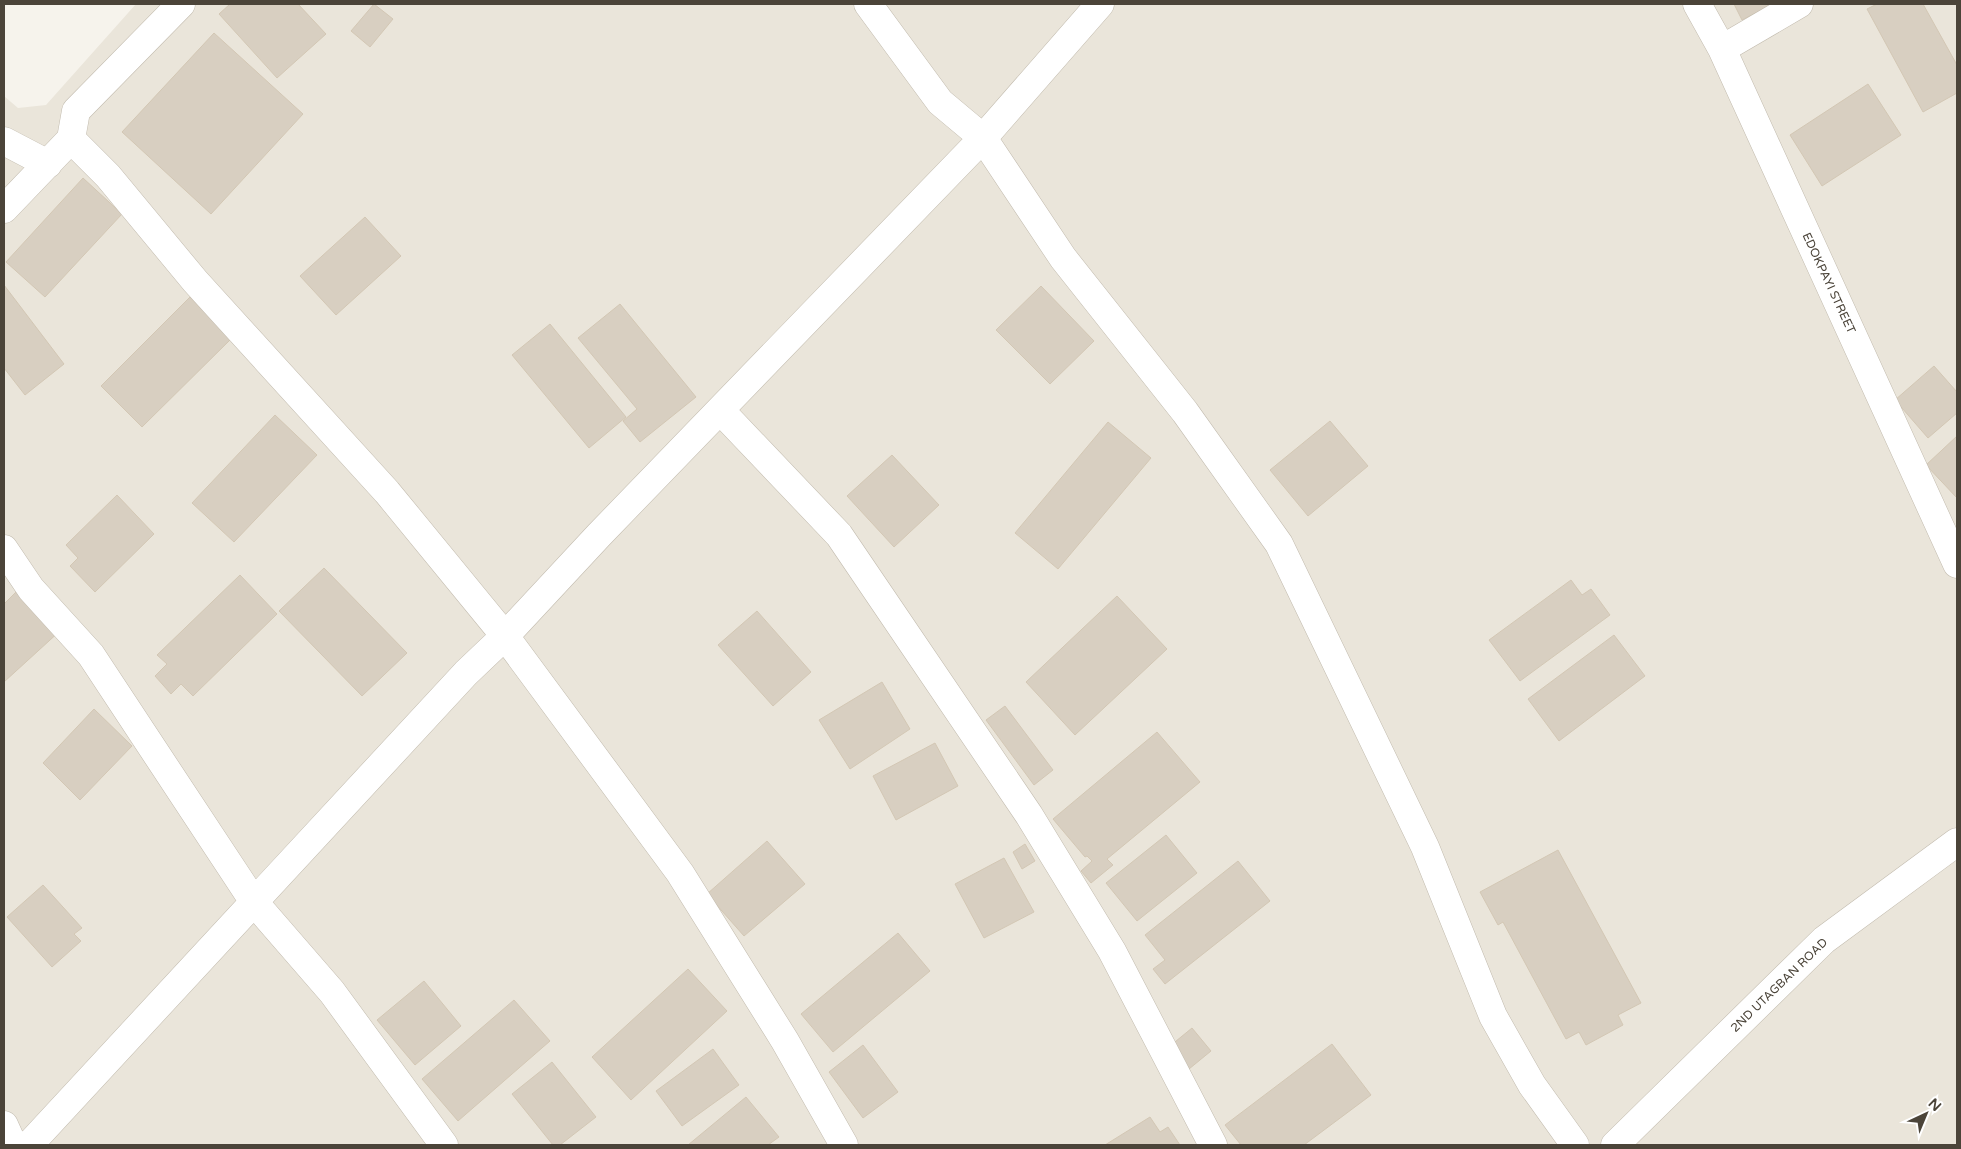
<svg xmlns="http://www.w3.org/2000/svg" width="1961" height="1149" viewBox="0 0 1961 1149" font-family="'Varela Round',sans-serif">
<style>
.residential{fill:#eae5da}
.building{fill:#d8cfc1;stroke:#d3c7b4}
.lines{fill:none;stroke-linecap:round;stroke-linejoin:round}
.minor-casing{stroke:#c2bbae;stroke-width:29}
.tertiary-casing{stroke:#c2bbae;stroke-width:29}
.minor{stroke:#fff;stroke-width:28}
.tertiary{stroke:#fff;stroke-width:28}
.labels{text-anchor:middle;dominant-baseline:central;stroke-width:5;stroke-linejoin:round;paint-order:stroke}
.street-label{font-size:12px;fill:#4b4439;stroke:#fff}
</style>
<rect width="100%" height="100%" fill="#f6f3ec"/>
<path class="residential" d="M136,4H1957V1145H4V96L18,108L46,105Z"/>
<path class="building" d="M230,4H298L326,34L277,78L219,14Z
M374,4L393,19L370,47L351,31Z
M1734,4H1773L1742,20Z
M1877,4H1923L1957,65V93L1923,112L1867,9Z
M214,33L303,114L211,214L122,132Z
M1868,84L1901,135L1822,186L1790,135Z
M83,178L122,214L45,297L6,262Z
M365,217L401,256L336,315L300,276Z
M4,285L64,364L25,395L4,368Z
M1041,286L1094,341L1050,384L996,330Z
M190,297L231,339L142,427L101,386Z
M620,304L696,397L640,442L623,421L637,409L578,338Z
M550,324L626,417L589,448L512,355Z
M1934,366L1957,392V413L1928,438L1895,400Z
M275,415L317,455L234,542L192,503Z
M1330,421L1368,466L1308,516L1270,470Z
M1108,422L1151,458L1058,569L1015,533Z
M1957,436V498L1926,465Z
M892,455L939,505L894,547L847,496Z
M117,495L154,534L95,592L70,566L78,558L66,545Z
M324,568L407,653L362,696L279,611Z
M240,575L277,614L193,696L181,684L171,694L155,676L167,664L157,655Z
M1571,580L1582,595L1591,589L1610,615L1520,681L1489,640Z
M21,587L61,630L4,682V604Z
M1117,596L1167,649L1075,735L1026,682Z
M757,611L811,672L773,706L718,645Z
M1614,635L1645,676L1559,741L1528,699Z
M882,682L910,729L850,769L819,720Z
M1005,706L1053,770L1034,785L986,720Z
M94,709L132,746L80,800L43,763Z
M1157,732L1200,782L1107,859L1113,865L1091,883L1081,871L1092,861L1087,856L1085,857L1053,819Z
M935,743L958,786L896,820L873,776Z
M1166,835L1197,873L1137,921L1106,883Z
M767,841L805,884L744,936L707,894Z
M1025,844L1035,861L1022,869L1013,852Z
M1558,850L1641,1003L1618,1015L1623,1025L1586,1045L1579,1032L1566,1039L1503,922L1498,925L1480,892Z
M1004,858L1034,912L984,938L955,884Z
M1238,861L1270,901L1165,984L1153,969L1165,960L1145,935Z
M43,885L82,928L74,934L81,941L52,967L7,917Z
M898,933L930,971L833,1052L801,1014Z
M688,969L727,1011L631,1100L592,1057Z
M424,981L461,1026L415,1065L377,1020Z
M514,1000L550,1041L458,1121L422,1079Z
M1192,1028L1211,1051L1189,1069L1170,1046Z
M1332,1044L1371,1095L1304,1145H1241L1225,1125Z
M863,1045L898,1092L863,1118L829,1072Z
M713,1049L739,1085L682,1126L656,1091Z
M552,1062L596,1117L560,1145H553L512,1094Z
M746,1097L779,1137L768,1145H688Z
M1150,1117L1160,1132L1168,1127L1180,1145H1105Z"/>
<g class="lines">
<g class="minor-casing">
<path id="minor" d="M868,4L940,102L983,138L1063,258L1185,412L1279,544L1425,847L1493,1016L1532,1085L1575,1145
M1697,4L1722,49L1957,564
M1722,49L1799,4
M71,139L108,176L195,281L387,492L505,636L680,873L785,1041L844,1145
M4,141L48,164
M4,209L71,139L76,111L181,4
M720,410L839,535L1029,815L1112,951L1213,1145
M4,549L31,589L91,655L254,902L332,992L444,1145
M4,1125L13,1145
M29,1145L466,673L505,636L599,535L983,138L1100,4"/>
</g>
<g class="tertiary-casing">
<path id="tertiary" d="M1615,1145L1824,940L1957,842"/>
</g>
<use href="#minor" class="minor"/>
<use href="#tertiary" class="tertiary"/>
</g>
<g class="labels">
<g class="street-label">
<text transform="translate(1829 283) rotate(65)">EDOKPAYI STREET</text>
<text transform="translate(1779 985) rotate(-44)">2ND UTAGBAN ROAD</text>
</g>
</g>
<rect width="1961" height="1149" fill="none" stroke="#4b4439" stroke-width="10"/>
<g transform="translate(1926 1114) rotate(44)" stroke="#ffffff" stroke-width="4" paint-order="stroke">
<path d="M0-4L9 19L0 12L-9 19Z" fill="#4b4439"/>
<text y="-8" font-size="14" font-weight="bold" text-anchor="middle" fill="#4b4439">N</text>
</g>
</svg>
